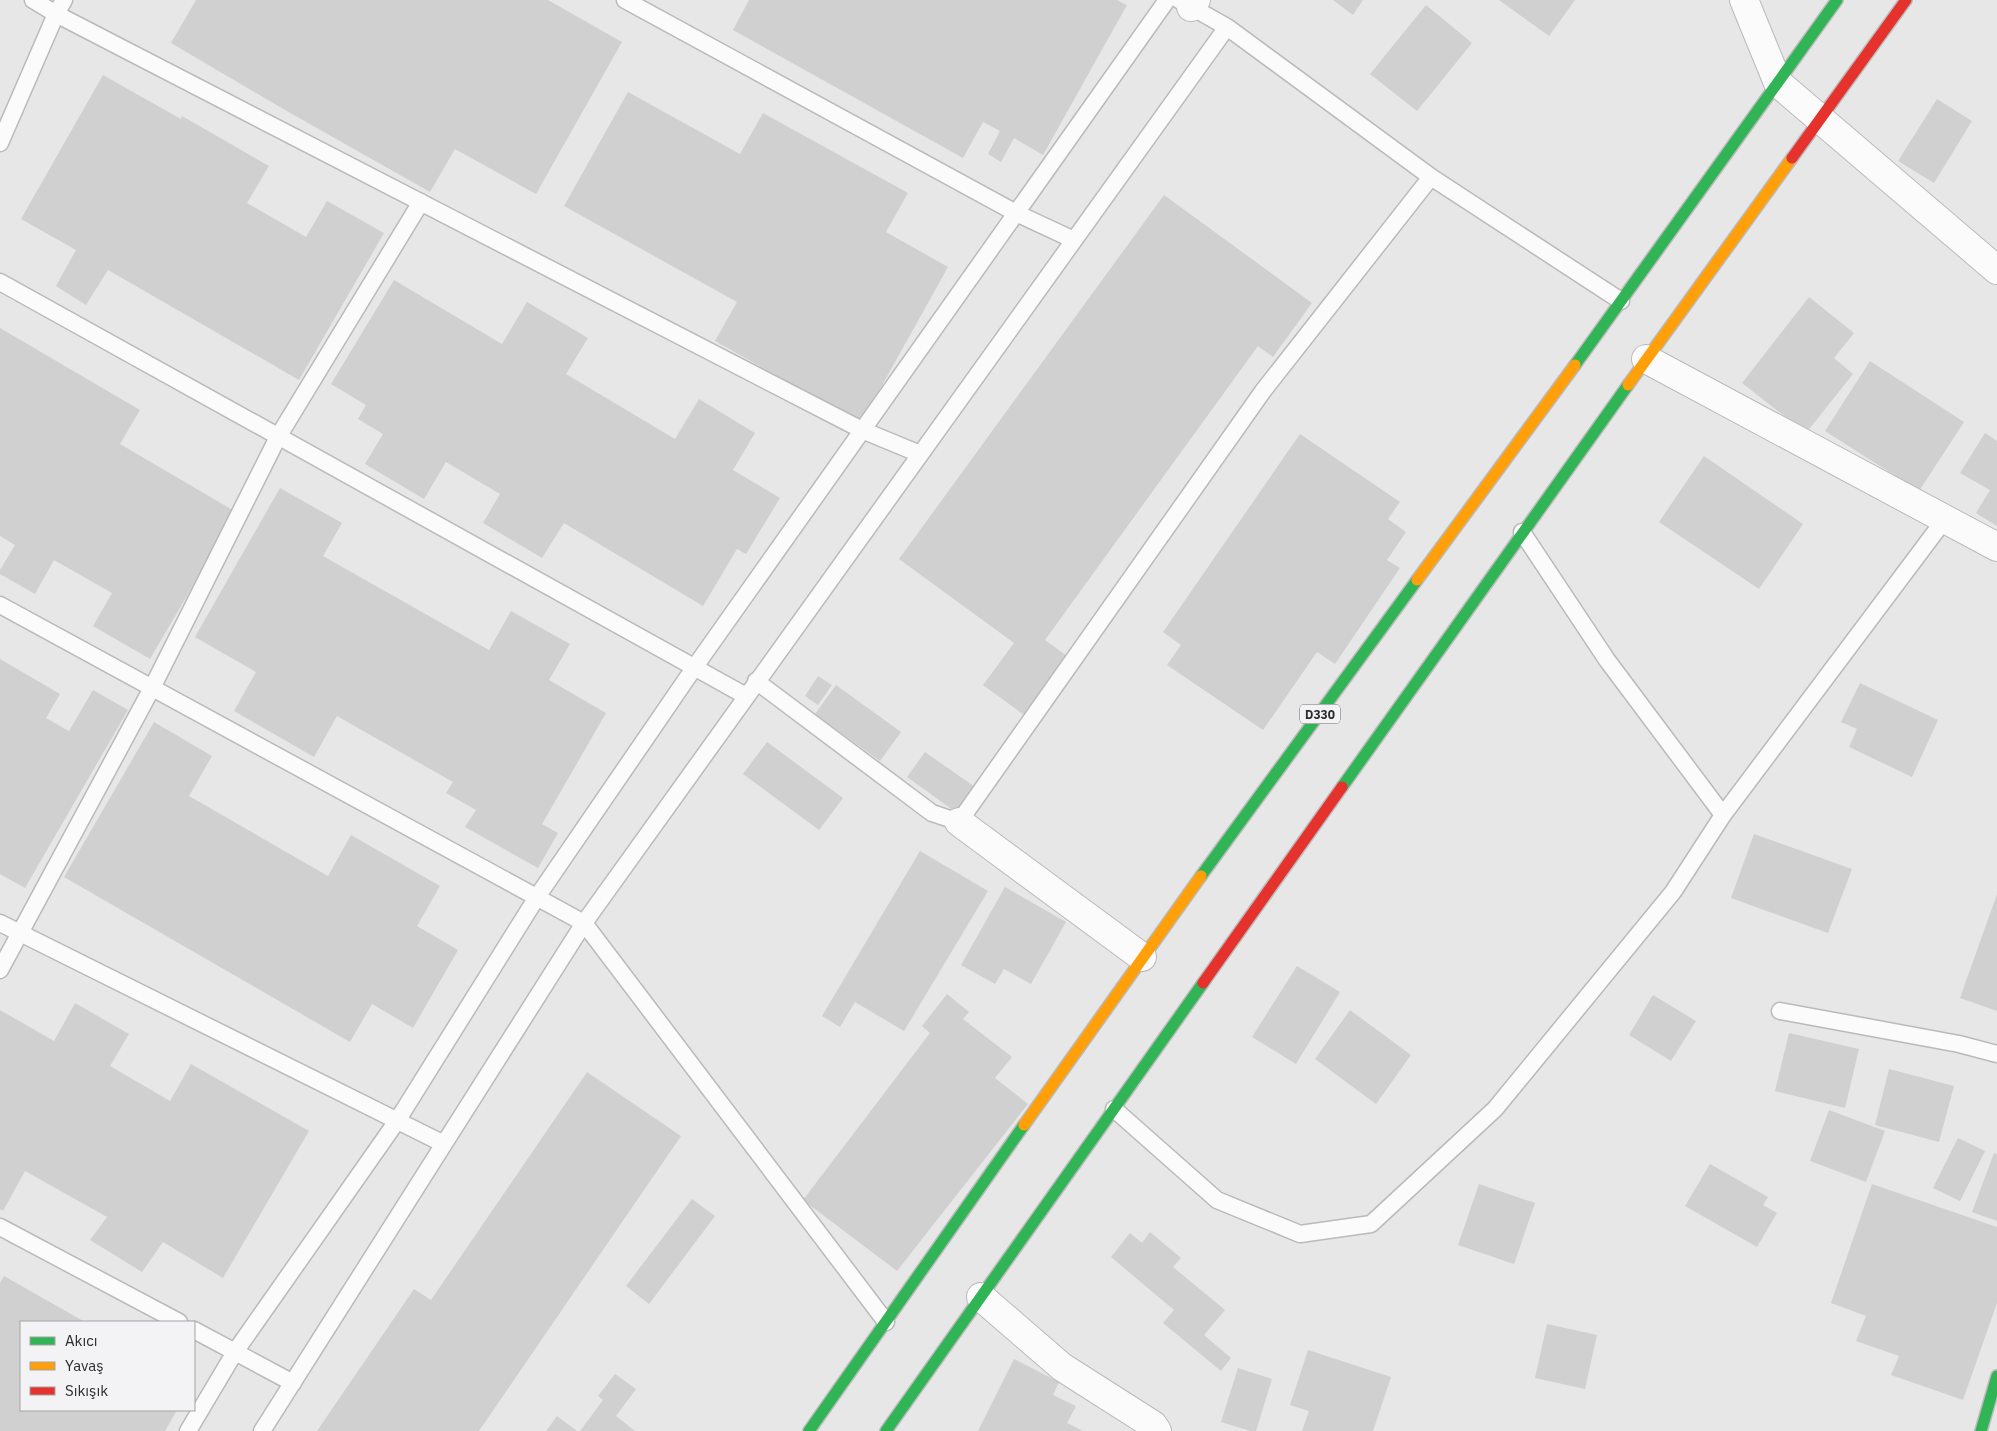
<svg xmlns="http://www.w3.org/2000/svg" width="1997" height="1431" viewBox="0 0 1997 1431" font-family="'IBM Plex Sans',sans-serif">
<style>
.building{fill:#d0d0d0}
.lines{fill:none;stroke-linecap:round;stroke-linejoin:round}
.lane-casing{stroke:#bababb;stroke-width:19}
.street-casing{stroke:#bababb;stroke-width:30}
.fast-casing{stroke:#bababb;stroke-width:14}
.slow-casing{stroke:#bababb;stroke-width:14}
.jam-casing{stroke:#bababb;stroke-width:14}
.lane{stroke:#fbfbfc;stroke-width:16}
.street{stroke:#fbfbfc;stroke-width:28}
.fast{stroke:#30b455;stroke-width:11}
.slow{stroke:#ff9f0a;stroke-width:11}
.jam{stroke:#e5322d;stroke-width:11}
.labels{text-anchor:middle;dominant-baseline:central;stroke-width:5;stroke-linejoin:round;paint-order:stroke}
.shield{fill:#f3f3f6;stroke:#676869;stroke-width:1}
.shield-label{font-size:12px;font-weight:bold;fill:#2b2c2d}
</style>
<rect width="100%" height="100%" fill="#e7e7e8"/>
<path class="building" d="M196,0H548L622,42L536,194L455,149L430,192L285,110L171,43Z
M749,0H1117L1127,5L1043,155L1014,138L1001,162L988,154L1000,131L983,122L963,158L733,30Z
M1333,0H1363L1353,15Z
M1499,0H1575L1549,36Z
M1426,5L1472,43L1417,111L1370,74Z
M103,75L181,119L182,116L269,166L247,203L306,237L327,201L384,233L299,380L108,270L86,305L56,286L76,250L21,219Z
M628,92L740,154L763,113L908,193L886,232L948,267L861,423L715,341L737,302L564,206Z
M1937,99L1972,121L1934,183L1898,161Z
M1164,195L1312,303L1273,357L1258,346L1045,640L1067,656L1024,715L983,685L1014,643L899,559Z
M394,280L502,344L527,302L588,338L566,374L675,439L699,399L755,433L733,470L780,498L746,554L737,549L703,606L564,523L542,558L483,523L500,494L446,462L424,499L365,464L383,434L358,419L366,405L331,384Z
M1809,297L1854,333L1834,358L1853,374L1806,433L1742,383Z
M0,328L140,410L120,444L236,512L150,659L93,626L112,593L54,560L35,594L0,574V570L15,545L0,536Z
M1870,361L1964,422L1919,491L1825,431Z
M1985,433L1997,441V526L1976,513L1990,490L1960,473Z
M1300,434L1400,502L1388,519L1406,532L1387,560L1400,568L1335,664L1317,652L1263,730L1167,665L1181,645L1163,632Z
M1704,456L1803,524L1759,589L1659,522Z
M280,488L342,523L323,556L489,650L511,611L570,644L549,680L606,713L542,824L558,833L538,868L465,827L476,810L446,793L453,782L337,716L314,757L234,711L256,672L195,637Z
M0,659L60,694L46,718L69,731L93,690L128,710L25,888L0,874Z
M818,676L832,685L818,705L805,696Z
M1860,683L1938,720L1912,777L1849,747L1857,729L1841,722Z
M836,685L901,732L880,761L815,714Z
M154,722L212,756L189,796L328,876L351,835L440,886L417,926L458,950L413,1028L372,1004L350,1042L64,877Z
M767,742L843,798L819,830L743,774Z
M925,752L975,787L957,813L907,777Z
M1754,834L1852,869L1828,933L1731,898Z
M920,851L988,891L904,1031L855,1002L840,1027L822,1016Z
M1005,887L1066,922L1031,984L1004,969L995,984L961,965Z
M1997,894V1011L1960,998Z
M1297,966L1340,992L1296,1064L1252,1037Z
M947,994L969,1012L963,1019L1012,1057L995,1078L1028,1104L897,1271L803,1200L930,1033L922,1026Z
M1653,995L1696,1021L1671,1061L1629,1035Z
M75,1003L129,1034L110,1066L170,1101L191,1064L309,1131L223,1278L163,1242L142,1272L90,1240L107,1217L25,1171L3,1211L0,1209V1010L54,1041Z
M1350,1010L1411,1055L1376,1104L1315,1059Z
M1789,1033L1859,1049L1845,1108L1775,1091Z
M1889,1069L1954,1086L1939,1142L1875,1125Z
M587,1072L681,1136L479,1431H317L414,1289L431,1300Z
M1829,1110L1885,1131L1866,1182L1810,1161Z
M1958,1138L1985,1151L1960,1201L1933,1188Z
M1994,1153L1997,1154V1221L1972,1212Z
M1710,1164L1768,1197L1763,1205L1777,1213L1757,1247L1685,1206Z
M1479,1184L1535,1203L1514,1264L1458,1245Z
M1872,1184L1997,1227V1303L1963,1400L1891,1375L1899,1356L1856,1341L1866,1316L1831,1303Z
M692,1199L715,1216L649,1304L626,1286Z
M1150,1232L1181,1258L1173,1267L1225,1310L1204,1335L1231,1358L1221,1371L1163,1323L1174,1310L1111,1257L1130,1233L1142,1243Z
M4,1276L85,1322H21V1410H177L165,1431H0V1283Z
M1547,1324L1597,1335L1585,1389L1535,1378Z
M1308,1350L1391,1377L1373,1431H1302L1309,1411L1290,1405Z
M1014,1359L1059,1382L1053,1395L1076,1406L1067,1423L1083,1431H978Z
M1238,1368L1272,1379L1256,1431H1250L1221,1422Z
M615,1374L636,1389L616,1416L635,1431H580L603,1400L598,1396Z
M557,1416L577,1431H546Z"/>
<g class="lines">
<g class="lane-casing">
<path id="lane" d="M33,0L56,14L862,430L920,454
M625,0L1016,213L1074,240
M1179,0L1227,27L1431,177L1621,301
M0,143L56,14L64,0
M0,282L746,696
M1522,532L1607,660L1723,815
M0,605L584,923L886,1322
M756,681L932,813L959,822L1263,391L1431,177
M0,923L444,1144
M0,970L152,688L278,437L421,202
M1780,1011L1959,1044L1997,1054
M1114,1109L1217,1200L1300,1234L1371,1224L1495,1109L1673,892L1723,815L1945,519
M0,1227L179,1322
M194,1330L293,1383
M188,1431L235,1352L397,1121L537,897L694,668L1167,0
M262,1431L584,923L1227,27"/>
</g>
<g class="street-casing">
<path id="street" d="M1744,0L1778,83L1997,270
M1191,7L1196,0
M1646,359L1997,547
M959,822L1142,957
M981,1297L1062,1367L1153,1425L1157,1431"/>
</g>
<g class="fast-casing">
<path id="fast" d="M1575,365L1837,0
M1342,787L1628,385
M1201,876L1417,580
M809,1431L1024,1125
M886,1431L1203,983
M1981,1431L1997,1376"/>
</g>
<g class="slow-casing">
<path id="slow" d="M1628,385L1792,158
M1417,580L1575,365
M1024,1125L1201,876"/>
</g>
<g class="jam-casing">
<path id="jam" d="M1792,158L1906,0
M1203,983L1342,787"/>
</g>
<use href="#lane" class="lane"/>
<use href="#street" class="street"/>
<use href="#fast" class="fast"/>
<use href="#slow" class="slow"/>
<use href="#jam" class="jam"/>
</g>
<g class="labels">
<rect class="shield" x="1300" y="704.5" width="40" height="19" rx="4"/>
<g class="shield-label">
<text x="1320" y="714">D330</text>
</g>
</g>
<rect x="20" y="1321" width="175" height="90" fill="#f3f3f6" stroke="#a3a3a6"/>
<rect x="30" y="1337" width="25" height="8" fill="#30b455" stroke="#a3a3a6"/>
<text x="65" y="1346" font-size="15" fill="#2b2c2d">Akıcı</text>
<rect x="30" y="1362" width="25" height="8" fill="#ff9f0a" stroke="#a3a3a6"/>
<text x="65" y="1371" font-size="15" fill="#2b2c2d">Yavaş</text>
<rect x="30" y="1387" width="25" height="8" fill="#e5322d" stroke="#a3a3a6"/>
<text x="65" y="1396" font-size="15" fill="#2b2c2d">Sıkışık</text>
</svg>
